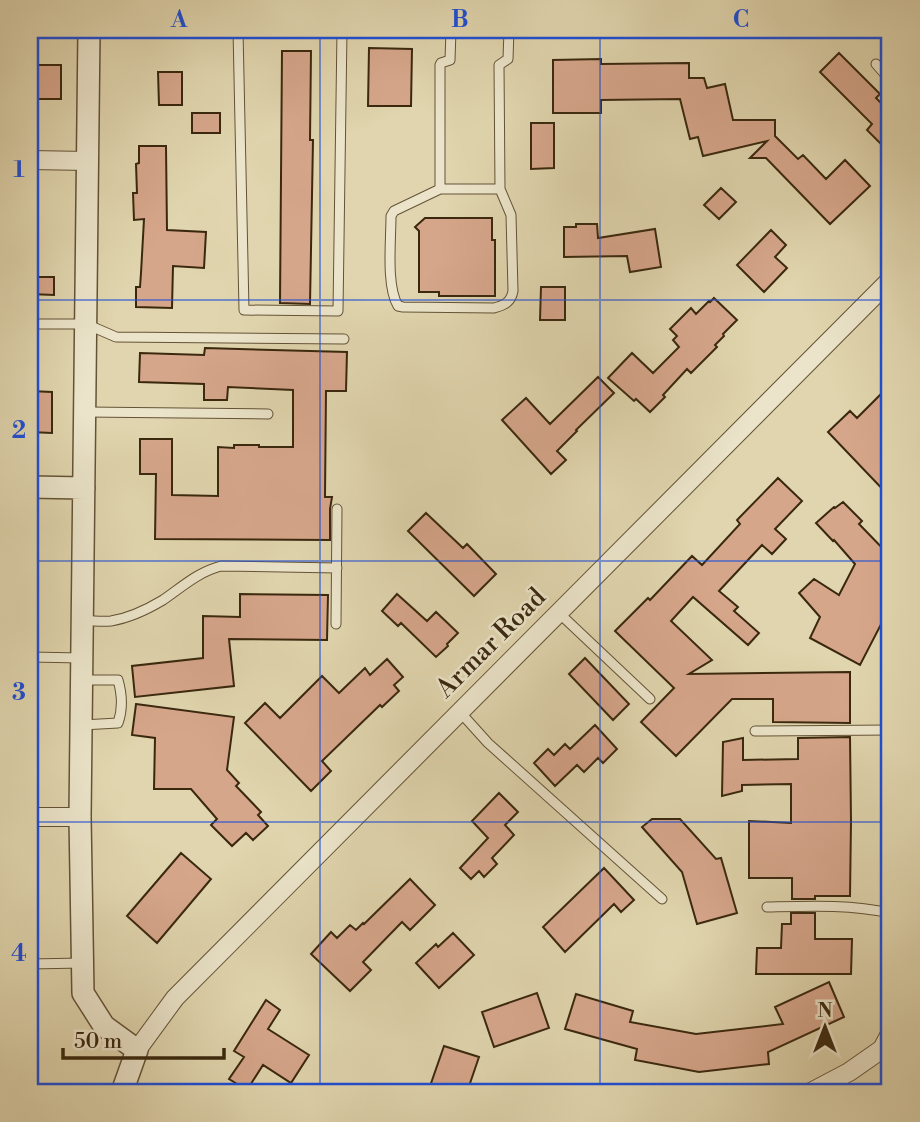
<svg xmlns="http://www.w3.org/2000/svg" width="920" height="1122" viewBox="0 0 920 1122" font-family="'Libre Bodoni',serif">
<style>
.building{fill:#d6a68b;stroke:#3a280e;stroke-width:2}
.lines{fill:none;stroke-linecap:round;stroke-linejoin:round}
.service-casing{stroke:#645336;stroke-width:11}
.minor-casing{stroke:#645336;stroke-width:20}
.tertiary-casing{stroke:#645336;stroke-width:24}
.service{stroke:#ebe4ca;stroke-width:9}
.minor{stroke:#ebe4ca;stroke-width:18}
.tertiary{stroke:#ebe4ca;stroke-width:21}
.grid{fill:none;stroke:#1d4ed8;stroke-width:2;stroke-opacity:0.55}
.labels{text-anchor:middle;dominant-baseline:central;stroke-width:5;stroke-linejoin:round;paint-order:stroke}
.street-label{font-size:26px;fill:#3a280e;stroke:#ebe4ca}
.neatline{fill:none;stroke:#1d4ed8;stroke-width:2.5}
.grid-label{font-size:23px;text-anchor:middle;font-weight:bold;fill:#1d4ed8}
</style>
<rect width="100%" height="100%" fill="#e0d5ae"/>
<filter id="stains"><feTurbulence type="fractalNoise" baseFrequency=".00286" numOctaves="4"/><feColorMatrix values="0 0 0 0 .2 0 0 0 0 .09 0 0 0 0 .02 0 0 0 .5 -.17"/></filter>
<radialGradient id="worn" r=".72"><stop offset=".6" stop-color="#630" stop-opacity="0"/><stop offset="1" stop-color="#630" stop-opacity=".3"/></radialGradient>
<path class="building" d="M369,48L412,49L411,106H368Z
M282,51H311L310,140H313L310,304L280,303Z
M839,53L880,94L876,98L887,109L890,106V153L867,130L872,124L820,72Z
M601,59V64L689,63V78H704L707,88L725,84L733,120H775V136L798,159L803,155L826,179L845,160L870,186L830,224L766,158H750L767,141L703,156L698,137L690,139L680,99L601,100V113H553V60Z
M38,65H61V99H38Z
M158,72H182V105H159Z
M192,113H220V133H192Z
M531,123H554V168L531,169Z
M139,146H166L167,230L206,232L204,268L173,266L172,308L136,307V287H140L141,273L144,219L134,220L133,193H137L136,164L139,163Z
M721,188L736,202L719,219L704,205Z
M425,218H492V240H495V296H439V292H419V231L415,227Z
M576,224H597L598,238L655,229L661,267L630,272L627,256L564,257V227H576Z
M771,230L786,245L775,257L787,268L764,292L737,265Z
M30,277H54V295L30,294Z
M541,287H565V320H540Z
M714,298L737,320L723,334L724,336L715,345L717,347L691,373L687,369L663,395L665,397L650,412L636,399L634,401L608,378L632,353L653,373L679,347L673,340L677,336L670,329L691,308L696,314L709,301L710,302Z
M205,348L347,352L346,391H326L325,497H332L330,509V540L155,539L156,474H140V439H172V495L218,496V447L234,448V445H259V447H293V390L228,387L227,400H204V384L139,382L140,353L204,355Z
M598,377L614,393L576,430L577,431L557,451L566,460L551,474L502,420L526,398L550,424Z
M890,385V497L828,432L850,411L857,418Z
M30,391L52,392V433L30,432Z
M778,478L802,501L775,529L786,539L772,554L762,545L719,591L738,607L734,611L759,633L748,645L693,597L671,621L712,660L689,674L850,672V723L773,722V699H732L676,756L641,722L674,688L615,631L648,598L650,600L692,556L702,565L740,524L737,520Z
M843,502L862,521L859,524L890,556V607L860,665L810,638L820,617L799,593L814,579L839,595L855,564L834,540L833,541L816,523L834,507L835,508Z
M426,513L463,548L467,544L496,574L474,596L408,531Z
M240,594L328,595L327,640L229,639L234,686L135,697L132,666L203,658V616L240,617Z
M397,594L427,621L436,612L458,633L447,644L448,646L436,657L401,623L398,626L382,611Z
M585,658L629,704L613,720L569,674Z
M387,659L403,677L394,685L399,691L382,707L380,705L322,761L331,771L311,791L245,723L265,703L280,718L322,676L339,693L365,668L370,675Z
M136,704L234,717L227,770L239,783L236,786L261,812L258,815L268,826L253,840L246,833L232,846L211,825L217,819L191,789H154L155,738L132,735Z
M595,725L617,749L603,763L598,758L584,772L577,765L555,786L534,763L548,749L554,755L565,744L570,749Z
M850,737L851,821L850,896H815V899H792V878H749V821L791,823V784L742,785V791L722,796L723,742L743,738V760L798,759V738Z
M499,793L518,812L505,825L514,835L492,858L497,864L484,877L479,871L471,879L460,868L488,838L472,821Z
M652,819H680L716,859L721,858L737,913L697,924L682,872L642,827Z
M181,853L211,879L157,943L127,916Z
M604,868L634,900L621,912L614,904L565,952L543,927Z
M410,879L435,905L410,930L402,922L363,962L371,970L350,991L311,954L331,932L337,938L350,925L356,930L363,923L364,924Z
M791,913H815V939H852L851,974H756L757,948H781L782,924H791Z
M453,933L474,955L439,988L416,963L436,944L438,947Z
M829,982L844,1017L768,1052L769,1064L699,1072L635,1060L637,1049L565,1029L576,994L633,1011L630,1022L696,1034L783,1024L775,1007Z
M537,993L549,1028L494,1047L482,1012Z
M266,1000L280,1010L268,1029L309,1055L291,1083L263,1065L247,1090L229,1079L244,1057L234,1051Z
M444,1046L479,1057L467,1092H428Z"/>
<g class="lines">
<g class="service-casing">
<path id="service" d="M238,30L244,310L338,311L342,30
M451,30L450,60L441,63L440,65V189H500L499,65L508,59L509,30
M876,64L890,80
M440,189L394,211L391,216C391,241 386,286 398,306L403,307L494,308C505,305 511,302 513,291L511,215L500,189
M30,324H86L116,337L344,339
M85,412L268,414
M559,613L650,699
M83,620C92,621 102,622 111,621C129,618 148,609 163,600C182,587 198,572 221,566L337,568
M336,624L337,509
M30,657L82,658
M82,680H118C122,694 123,709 118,723L82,725
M460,712L488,743L662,899
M755,731L890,730
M767,907C808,906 850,904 890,913
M30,964L82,963"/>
</g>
<g class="minor-casing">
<path id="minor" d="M30,160L88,161
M30,817H80
M137,1050L175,998L890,280
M811,1092L849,1072L882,1049L890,1034"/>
</g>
<g class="tertiary-casing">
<path id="tertiary" d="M89,30L80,817L83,993L104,1026L137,1050L122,1092
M30,487L84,488"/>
</g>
<use href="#service" class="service"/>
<use href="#minor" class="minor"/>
<use href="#tertiary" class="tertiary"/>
</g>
<path class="grid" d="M320,30V1092M600,30V1092M30,300H890M30,561H890M30,822H890"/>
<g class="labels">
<g class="street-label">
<text transform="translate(491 643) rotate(-45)">Armar Road</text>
</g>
</g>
<rect width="920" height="1122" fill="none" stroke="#e0d5ae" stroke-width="77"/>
<g transform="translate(825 1027)" stroke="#ebe4ca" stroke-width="5" paint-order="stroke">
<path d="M0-5L12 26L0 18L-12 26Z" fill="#3a280e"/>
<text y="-10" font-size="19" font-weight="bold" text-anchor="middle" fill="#3a280e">N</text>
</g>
<path d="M63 1048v10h161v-10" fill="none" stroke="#3a280e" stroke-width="3.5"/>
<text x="74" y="1048" font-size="21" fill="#3a280e" stroke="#ebe4ca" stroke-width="5" paint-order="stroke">50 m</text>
<rect x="38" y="38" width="843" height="1046" class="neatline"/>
<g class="grid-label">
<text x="179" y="27">A</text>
<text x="460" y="27">B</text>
<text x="741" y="27">C</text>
<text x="19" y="177">1</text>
<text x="19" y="438">2</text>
<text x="19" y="700">3</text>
<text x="19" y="961">4</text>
</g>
<rect width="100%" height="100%" filter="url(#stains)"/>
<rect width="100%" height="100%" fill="url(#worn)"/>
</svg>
